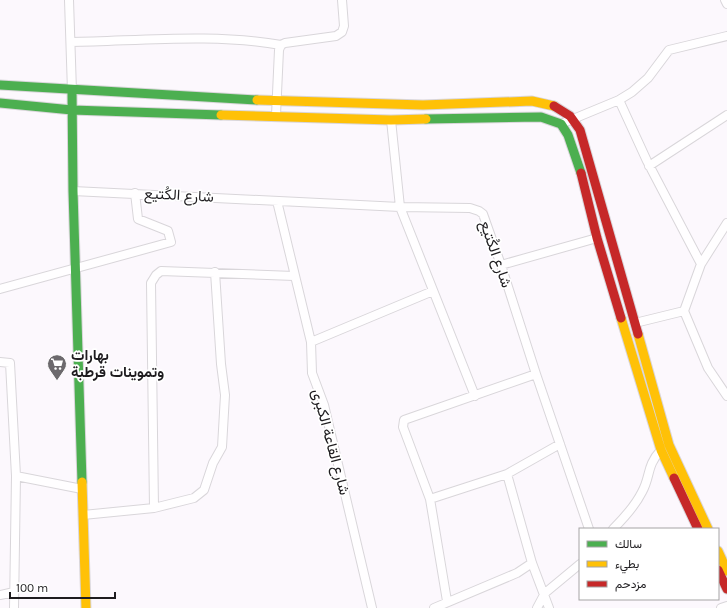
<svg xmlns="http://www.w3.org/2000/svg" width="727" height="608" viewBox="0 0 727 608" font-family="Karla,Vazirmatn,sans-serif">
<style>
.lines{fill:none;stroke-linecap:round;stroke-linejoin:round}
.street-casing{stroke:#d9d6da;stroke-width:10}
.fast-casing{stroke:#d9d6da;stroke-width:11}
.slow-casing{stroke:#d9d6da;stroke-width:11}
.jam-casing{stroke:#d9d6da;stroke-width:11}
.street{stroke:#fffeff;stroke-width:8}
.fast{stroke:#4caf50;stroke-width:9}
.slow{stroke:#ffc107;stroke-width:9}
.jam{stroke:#c62828;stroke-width:9}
.labels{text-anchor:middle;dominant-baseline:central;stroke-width:3.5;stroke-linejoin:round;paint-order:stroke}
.street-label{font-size:15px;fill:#1e1c1f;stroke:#fff}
.poi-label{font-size:15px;font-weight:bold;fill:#1e1c1f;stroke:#fff;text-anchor:start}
</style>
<rect width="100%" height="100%" fill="#fcf8fd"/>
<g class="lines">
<g class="street-casing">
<path id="street" d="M69,0L72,91
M725,0L727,4
M71,42C139,41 214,33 281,45
M619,100L647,161L701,264L684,311
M276,115L279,50L281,45L285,43L336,36L342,32L344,26L342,0
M391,120L400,207L475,396
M561,124L619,100L632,92L648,78L669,50L727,36
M649,166L727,115
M73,191L400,207L470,208L479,211L483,214L501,265L536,374L404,420L403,427L430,499L447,601
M277,201L311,342L312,373L324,405L372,608
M701,264L727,223
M501,265L597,238
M0,289L171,242L168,231L138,219L135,193
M635,323L684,311L708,368L727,396
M311,342L433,291
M0,362L10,363L16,476L14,608
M536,374L589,529
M507,474L532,563L549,608
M16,476L82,489
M430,499L507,474L560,444
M154,508L151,283L156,275L161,271L294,276
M83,515L154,508L194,498L204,490L213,463L222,447L225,395L221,364L215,272
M613,529C624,518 635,506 642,492C651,476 646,466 661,450
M0,595L14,592
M434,608L517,573L532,563
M537,608L545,593L580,564
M721,608L727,606"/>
</g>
<g class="fast-casing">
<path id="fast" d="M0,85L257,100
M72,91L73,191L82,482
M0,103L72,110L221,115
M426,119L541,117L561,124L568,135L581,173"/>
</g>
<g class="slow-casing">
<path id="slow" d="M257,100L423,105L532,101L554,106
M221,115L391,120L426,119
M621,318L661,450L674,478
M638,334L669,445L708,529
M82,482L86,608
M718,551L727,571"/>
</g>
<g class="jam-casing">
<path id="jam" d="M554,106L570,116L580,130L638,334
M581,173L597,238L621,318
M674,478L698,529
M718,570L727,589"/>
</g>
<use href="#street" class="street"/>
<use href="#fast" class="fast"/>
<use href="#slow" class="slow"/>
<use href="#jam" class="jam"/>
</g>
<defs>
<g id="supermarket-pin" transform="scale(1)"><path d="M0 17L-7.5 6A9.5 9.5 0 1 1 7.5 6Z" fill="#6c696d" stroke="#fff"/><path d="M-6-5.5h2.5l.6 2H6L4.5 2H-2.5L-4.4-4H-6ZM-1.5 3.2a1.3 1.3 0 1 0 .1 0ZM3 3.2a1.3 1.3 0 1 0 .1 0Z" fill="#fff"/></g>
</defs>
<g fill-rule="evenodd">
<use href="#supermarket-pin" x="57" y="364"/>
</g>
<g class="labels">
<g class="street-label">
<text transform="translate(179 195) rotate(3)">شارع الكُتيع</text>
<text transform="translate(496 254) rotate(71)">شارع الكُتيع</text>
<text transform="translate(331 442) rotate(75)">شارع القاعة الكبرى</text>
</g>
<g class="poi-label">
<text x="71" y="355">بهارات<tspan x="71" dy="17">وتموينات قرطبة</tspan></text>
</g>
</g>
<rect x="579" y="528" width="140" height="72" fill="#ffffff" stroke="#a5a4a5"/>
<rect x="587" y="541" width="20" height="6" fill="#4caf50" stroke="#a5a4a5"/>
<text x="615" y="548" font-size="12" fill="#1e1c1f">سالك</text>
<rect x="587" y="561" width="20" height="6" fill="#ffc107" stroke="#a5a4a5"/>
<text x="615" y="568" font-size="12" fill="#1e1c1f">بطيء</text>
<rect x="587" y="581" width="20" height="6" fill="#c62828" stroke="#a5a4a5"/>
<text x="615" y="588" font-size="12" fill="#1e1c1f">مزدحم</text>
<path d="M10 592v6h105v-6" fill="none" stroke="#1e1c1f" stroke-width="2"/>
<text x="16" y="592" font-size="12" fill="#1e1c1f" stroke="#ffffff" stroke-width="3" paint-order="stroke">100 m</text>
</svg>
